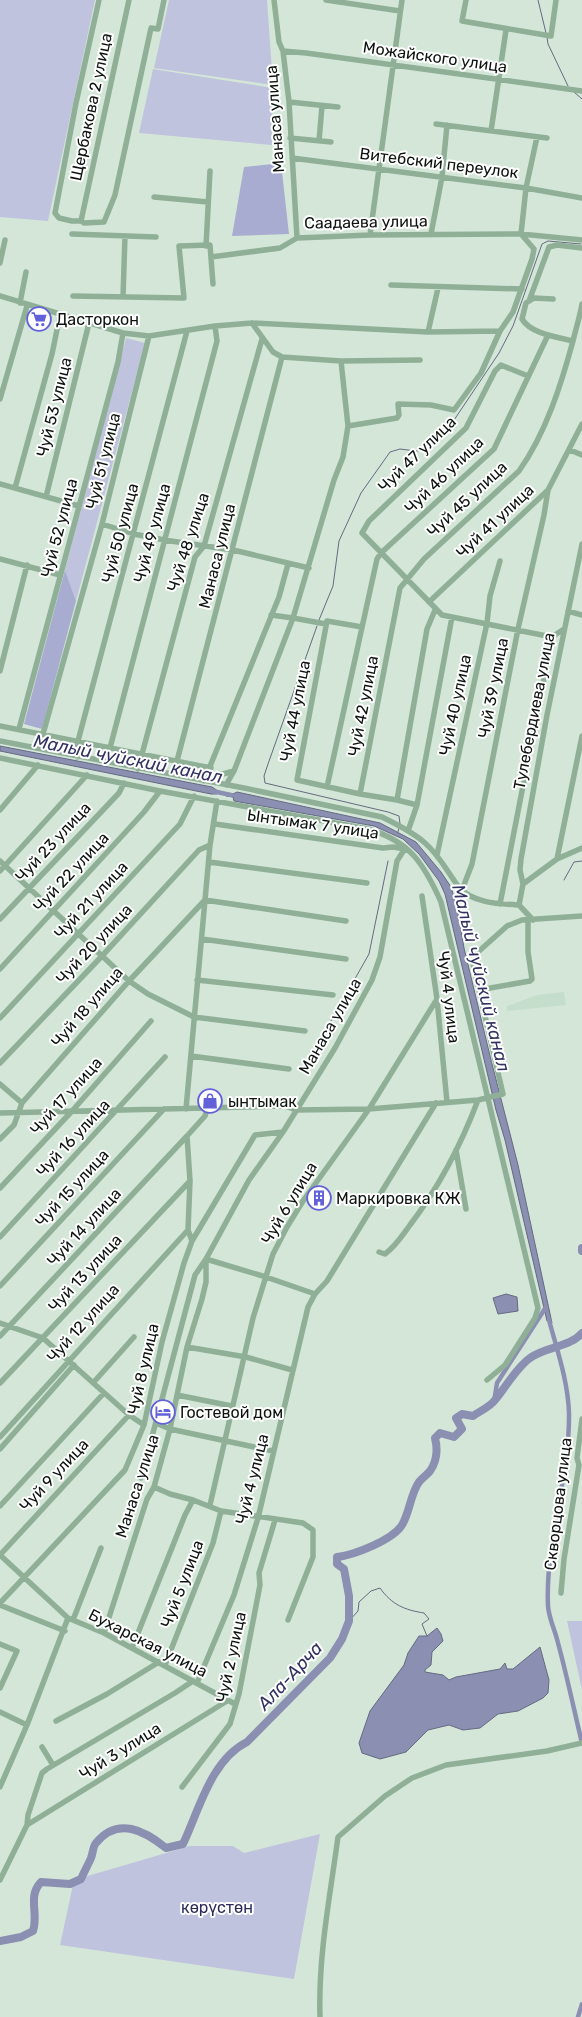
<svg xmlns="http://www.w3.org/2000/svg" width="582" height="2017" viewBox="0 0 582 2017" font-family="Rubik,sans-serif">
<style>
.built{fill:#c5decb}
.green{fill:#c0c3de}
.forest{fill:#a8acd1}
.water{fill:#8b8fb2;stroke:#656a81}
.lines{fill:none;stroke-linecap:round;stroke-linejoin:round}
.stream{stroke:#656a81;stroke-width:1}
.canal{stroke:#8b8fb2;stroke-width:4.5}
.river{stroke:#8b8fb2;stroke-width:8}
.minor{stroke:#8fb097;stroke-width:5.5}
.labels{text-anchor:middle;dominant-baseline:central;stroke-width:4;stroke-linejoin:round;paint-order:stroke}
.street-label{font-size:16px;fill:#0d130f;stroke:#fff}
.poi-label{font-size:16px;fill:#0d130f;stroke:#fff;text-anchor:start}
.park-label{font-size:16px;fill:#2a2b5a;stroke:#fff}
.water-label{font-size:18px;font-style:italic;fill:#313262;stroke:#fff}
</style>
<rect width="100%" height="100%" fill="#d4e6d8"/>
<path class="built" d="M564,992L566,1005L507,1011V1006L537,995Z"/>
<path class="green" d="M0,0H95L48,221L0,217Z
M169,0H267L273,85L154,68Z
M153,69L273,88L272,145L139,133Z
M126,338L145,343L76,601L65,570Z
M567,1621H582V1690Z
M320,1834L294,1979L60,1945L74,1880L190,1846H233L244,1853Z"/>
<path class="forest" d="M281,163L289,234L232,236L244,167Z
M65,570L76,601L42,729L24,724Z"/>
<path class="water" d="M0,746L212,787L218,791L217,794H211L0,751Z
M237,792L380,823L416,842L441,872L451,887L457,907L464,948L491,1060L518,1165L552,1323H549L547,1321L505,1140L496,1110L445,894L439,881L419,854L403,839L374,826L234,801L233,797L226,796V793L233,794Z
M506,1294L517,1297L518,1311L498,1314L493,1298Z
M437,1628L441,1634L443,1641L432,1652L431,1665L425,1670V1672L443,1675L449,1680L456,1677L500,1669L505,1663L507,1669H513L540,1647L549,1680L548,1693L543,1698L518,1711L498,1714L480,1728L463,1730L449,1725L428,1730L406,1752L380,1759L362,1753L359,1743L370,1711L404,1665L408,1653L419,1636H427Z"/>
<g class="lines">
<path class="stream" d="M538,0L546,33
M547,37L548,44L568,86
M574,92L582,99
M319,620L333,586L339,541L361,493L390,452L400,449L416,451L426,450L436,444L448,429L499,353L513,326L542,244L548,241L581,244
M317,626L268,764L264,776L265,783L388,812L399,816L400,824
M398,832L399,828
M564,880L574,862L582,861
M302,1072L369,954L388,861
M349,1621L358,1611L359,1602L371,1591L380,1588C392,1605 405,1610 424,1613L429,1619L422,1624L427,1636"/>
<path class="canal" d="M212,791L231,795
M549,1320C557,1350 568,1381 569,1413C570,1476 545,1543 548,1606C549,1619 555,1630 558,1643C567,1676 574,1710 582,1743
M494,1402L497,1383L546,1307
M578,2017L582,2004"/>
<path class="river" d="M582,1248V1251
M0,1941L21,1937L33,1931C39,1913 27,1897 41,1882L70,1884L81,1879C84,1872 88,1865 91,1858C93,1853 93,1846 96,1843C118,1816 145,1831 166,1848L183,1844C199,1810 211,1760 247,1742L330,1658L342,1639L349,1621V1596L344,1569L337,1564V1557C354,1555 393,1540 402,1525C410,1512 410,1495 419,1482C422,1478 427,1475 430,1471C437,1461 438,1450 435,1438L440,1433L454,1437L462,1429L456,1418L462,1414L473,1416C480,1411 490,1407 495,1400C506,1387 516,1368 530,1358C546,1346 569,1348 582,1333"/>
<path class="minor" d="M99,0L76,103L55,213L59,218L72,221H81L84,223L104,222L115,195L151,28L158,29L164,0
M274,0L279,42L283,51L289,102L297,238
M326,0L400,11
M466,0L462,21L551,36L556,0
M283,51L306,53L582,91
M289,102L338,107
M436,124L547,138
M491,131L506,30
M290,138L331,142
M319,141L322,106
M292,158L526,188L582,198
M154,197L208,202
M81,221L129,0
M72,234L156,237
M431,234L442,177L447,125
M370,235L402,0
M206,246L210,171
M211,257L280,248L297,238L370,235L521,234L582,240
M0,263L5,240
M391,285L522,289
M0,296L123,333L149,336L215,326L252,323L428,332L500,331
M73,296L184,298L179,246L210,245L213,284
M123,297L125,236
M553,299L534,298L526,303L522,319C531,334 557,337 573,341
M529,301L549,247L557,245L582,248
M20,303L26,272
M252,323L273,352L282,357L341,361L420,360
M428,332L438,288
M528,376L501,365L495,371L466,428L369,521L362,533L442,615L552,637L564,629
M0,399L27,306
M348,426L397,418L399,415L398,404L431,405L454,410L481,373L500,331L513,312L532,259L534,249L521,234L526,188L537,137
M570,450L582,455
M0,484L79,506
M15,488L52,354L60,315
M46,497L89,323
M102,524L134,534L164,540L233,550L309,568
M0,559L60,575
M429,602L548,490L582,424
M568,611L582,615
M271,615L293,618L334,480L343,457L348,426L341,361
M362,627L327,621L297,780L360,794L397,800L417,805
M0,671L27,565
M0,726L211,768
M19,729L118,362L123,333
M43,734L102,524L149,336
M0,741L244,788L382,817C396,824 413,832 425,843C439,855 447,871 458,886C471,903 499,904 519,905L533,920
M110,748L217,341L215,326
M77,757L78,741L187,331
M0,758L160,791L368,829C410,841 424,864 441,902L538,1308L535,1318L505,1365L487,1380
M177,761L282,357
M138,769L195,557L204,546L262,339
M208,774H223L234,771
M204,781L279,597L288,564
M226,785L234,771L293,618L326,624
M327,787L377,559L381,553L494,449L548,335
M360,794L400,588L424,559L519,471C546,433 561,385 573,341C576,328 580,316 582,304
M397,800L427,629L435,610
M0,810L38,765
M215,824L383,848L393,847L405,849
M408,831L417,805L452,617
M437,855L487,623L490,596L500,561
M557,859L582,736
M0,861L129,981L148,994L194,1017L305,1031
M209,862L367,883
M0,871L87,775
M523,884L520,870L521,859L547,715L582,544
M462,890L472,864L518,629L544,515L548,490
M422,896L437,999L447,1102
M500,904L552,637
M519,905L523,884L557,859L582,848
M0,919L119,793L124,783
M202,939L346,959
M0,969L144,812L160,791
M197,980L333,995
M479,990L530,981L532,979L528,952V920
M0,1018L180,824L194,796
M191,1056L289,1069
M0,1063L102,956L199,850L210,845
M0,1084L22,1103
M186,1109L210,845L217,801
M0,1113L285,1106L296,1110L369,1109L478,1100L503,1094L473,964L478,952L507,926L522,920L582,916
M0,1139L14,1125L22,1103L129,981L205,900L346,921
M456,1150L466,1209
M0,1188L73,1110L151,1021
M0,1237L165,1057
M192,1241L188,1230L190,1181L187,1136L205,1116L207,1109
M379,1252L385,1254C396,1246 402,1236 410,1225C439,1187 461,1145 478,1100
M0,1286L164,1109
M0,1323L43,1338L129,1415L144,1425
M0,1336L187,1136
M187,1347L246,1357L292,1370
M0,1383L190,1181
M93,1383L134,1337
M177,1395L232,1406
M156,1423L170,1429L273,1451
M0,1437L188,1230
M0,1449L74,1365
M141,1478L195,1275L206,1259L249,1180L283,1132L335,1048L372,980L380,957L397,861L404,850
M154,1487L170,1494L193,1500L221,1511L303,1523L313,1530V1557L288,1620
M210,1505L253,1318L273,1254L287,1227L303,1201L369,1109L437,999
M0,1506L104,1393
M0,1555L129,1415
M0,1555L68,1618
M561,1593L564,1559L579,1465L577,1458L582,1419
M0,1603L125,1470L144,1425L162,1342L184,1263L192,1241L255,1135L283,1132
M0,1605L65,1631
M73,1620L101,1548
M104,1633L147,1499L154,1487L170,1429L187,1347L202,1299L206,1282V1259L266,1277L315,1294
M0,1644L17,1651L0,1688
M132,1648L185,1515L193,1500
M165,1665L213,1543L221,1511
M197,1683L234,1595L258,1518L308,1307L315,1294L327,1281L436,1103
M0,1712L27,1725
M56,1721L107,1694L159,1662
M42,1747L53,1765
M0,1787L27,1725L68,1618L104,1633L235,1704
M182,1787L230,1724L239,1694L260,1585L259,1573L275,1520
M27,1825L227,1701
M0,1880L27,1825L28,1815L42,1773L47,1769L175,1693L193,1681
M320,2017C318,1957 330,1896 338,1837L385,1796L412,1778L446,1765L547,1751L582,1743"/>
</g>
<defs>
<g id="supermarket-ring" transform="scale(1.25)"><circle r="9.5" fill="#fff" stroke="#6361da" stroke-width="1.5"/><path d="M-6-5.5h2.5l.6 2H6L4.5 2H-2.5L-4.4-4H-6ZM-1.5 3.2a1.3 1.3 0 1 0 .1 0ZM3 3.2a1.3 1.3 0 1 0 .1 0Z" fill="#6361da"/></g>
<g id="shop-ring" transform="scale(1.25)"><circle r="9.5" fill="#fff" stroke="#6361da" stroke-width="1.5"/><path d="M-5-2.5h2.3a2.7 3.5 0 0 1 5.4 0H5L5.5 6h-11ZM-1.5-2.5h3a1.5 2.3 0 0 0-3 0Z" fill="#6361da"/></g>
<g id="building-ring" transform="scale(1.25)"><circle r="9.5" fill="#fff" stroke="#6361da" stroke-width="1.5"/><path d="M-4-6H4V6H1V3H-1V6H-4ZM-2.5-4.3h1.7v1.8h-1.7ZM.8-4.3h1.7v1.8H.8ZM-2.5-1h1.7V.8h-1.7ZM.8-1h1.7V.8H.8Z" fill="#6361da"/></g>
<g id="hotel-ring" transform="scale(1.25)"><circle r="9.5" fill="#fff" stroke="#6361da" stroke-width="1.5"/><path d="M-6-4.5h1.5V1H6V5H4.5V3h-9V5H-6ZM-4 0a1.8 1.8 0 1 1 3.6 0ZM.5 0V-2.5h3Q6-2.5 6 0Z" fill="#6361da"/></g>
</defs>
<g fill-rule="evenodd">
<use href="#supermarket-ring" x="39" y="319"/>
<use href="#shop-ring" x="210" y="1101"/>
<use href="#building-ring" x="319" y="1198"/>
<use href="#hotel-ring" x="163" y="1412"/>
</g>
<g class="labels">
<g class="street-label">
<text transform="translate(435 57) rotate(8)">Можайского улица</text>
<text transform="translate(91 107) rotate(-78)">Щербакова 2 улица</text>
<text transform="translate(275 119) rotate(-94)">Манаса улица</text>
<text transform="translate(439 163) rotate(7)">Витебский переулок</text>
<text transform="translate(366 222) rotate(-1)">Саадаева улица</text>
<text transform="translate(54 407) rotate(-76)">Чуй 53 улица</text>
<text transform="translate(417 454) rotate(-44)">Чуй 47 улица</text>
<text transform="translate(103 461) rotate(-76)">Чуй 51 улица</text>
<text transform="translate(444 475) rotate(-44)">Чуй 46 улица</text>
<text transform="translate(467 499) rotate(-43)">Чуй 45 улица</text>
<text transform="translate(495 521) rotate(-43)">Чуй 41 улица</text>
<text transform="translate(59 528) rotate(-75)">Чуй 52 улица</text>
<text transform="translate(120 533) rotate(-75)">Чуй 50 улица</text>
<text transform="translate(152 533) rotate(-75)">Чуй 49 улица</text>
<text transform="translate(188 542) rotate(-72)">Чуй 48 улица</text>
<text transform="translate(217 556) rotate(-76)">Манаса улица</text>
<text transform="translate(493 688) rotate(-79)">Чуй 39 улица</text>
<text transform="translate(455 705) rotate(-78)">Чуй 40 улица</text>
<text transform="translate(363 706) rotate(-79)">Чуй 42 улица</text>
<text transform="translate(295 711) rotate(-79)">Чуй 44 улица</text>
<text transform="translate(534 711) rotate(-79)">Тулебердиева улица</text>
<text transform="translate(313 824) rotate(8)">Ынтымак 7 улица</text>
<text transform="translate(53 842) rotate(-47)">Чуй 23 улица</text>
<text transform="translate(71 872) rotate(-47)">Чуй 22 улица</text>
<text transform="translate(91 900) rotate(-47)">Чуй 21 улица</text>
<text transform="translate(94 944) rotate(-47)">Чуй 20 улица</text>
<text transform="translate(449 997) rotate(83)">Чуй 4 улица</text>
<text transform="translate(87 1007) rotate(-49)">Чуй 18 улица</text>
<text transform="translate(330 1026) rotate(-60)">Манаса улица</text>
<text transform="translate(66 1096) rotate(-48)">Чуй 17 улица</text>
<text transform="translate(73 1138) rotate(-47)">Чуй 16 улица</text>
<text transform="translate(72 1188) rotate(-47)">Чуй 15 улица</text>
<text transform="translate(289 1203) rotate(-59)">Чуй 6 улица</text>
<text transform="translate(84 1227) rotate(-47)">Чуй 14 улица</text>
<text transform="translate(85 1273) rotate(-47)">Чуй 13 улица</text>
<text transform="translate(83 1323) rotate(-48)">Чуй 12 улица</text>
<text transform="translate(143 1369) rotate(-77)">Чуй 8 улица</text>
<text transform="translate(54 1475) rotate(-47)">Чуй 9 улица</text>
<text transform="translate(252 1479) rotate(-76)">Чуй 4 улица</text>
<text transform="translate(137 1486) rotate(-72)">Манаса улица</text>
<text transform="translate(558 1504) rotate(-83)">Скворцова улица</text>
<text transform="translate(182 1584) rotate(-69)">Чуй 5 улица</text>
<text transform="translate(148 1643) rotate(27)">Бухарская улица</text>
<text transform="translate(231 1657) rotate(-78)">Чуй 2 улица</text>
<text transform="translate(120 1751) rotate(-32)">Чуй 3 улица</text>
</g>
<g class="poi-label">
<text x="56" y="319">Дасторкон</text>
<text x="228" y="1101">ынтымак</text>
<text x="336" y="1198">Маркировка КЖ</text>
<text x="180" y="1412">Гостевой дом</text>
</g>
<g class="park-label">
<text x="217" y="1907">көрүстөн</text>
</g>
<g class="water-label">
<text transform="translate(128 759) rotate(11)">Малый чуйский канал</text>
<text transform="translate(481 978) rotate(76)">Малый чуйский канал</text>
<text transform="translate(290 1676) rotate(-47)">Ала-Арча</text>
</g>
</g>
</svg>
